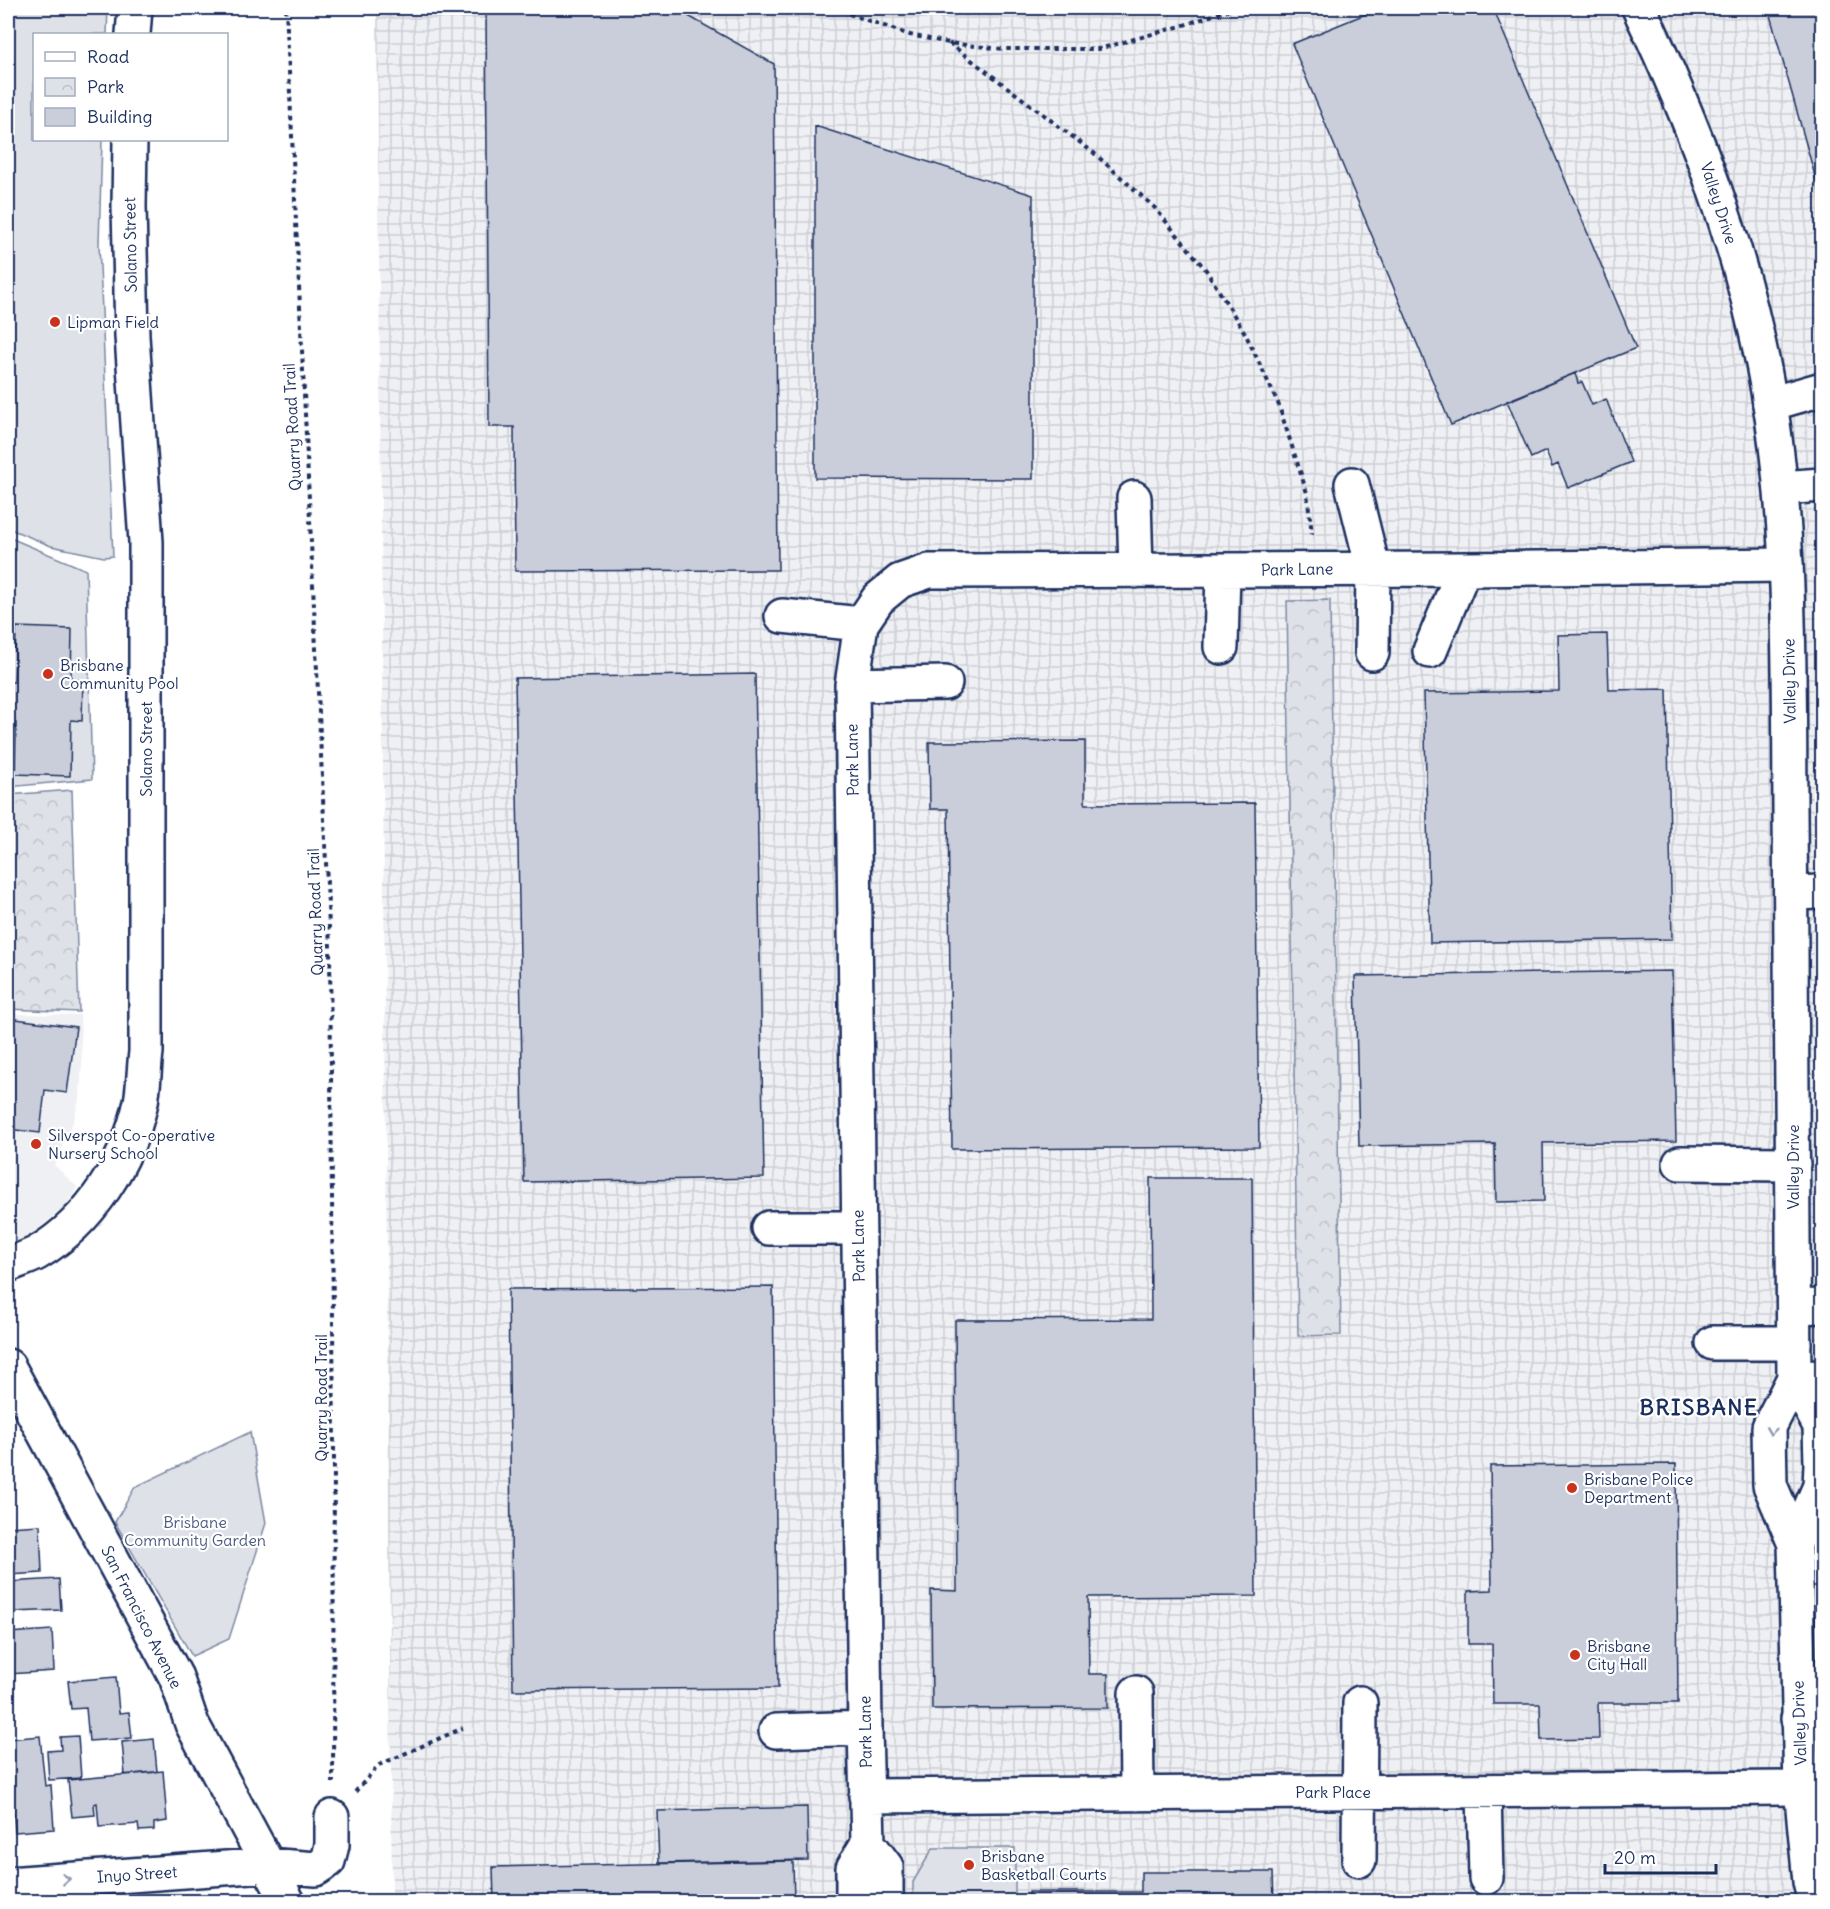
<svg xmlns="http://www.w3.org/2000/svg" width="1830" height="1909" viewBox="0 0 1830 1909" font-family="Delius,sans-serif">
<style>
.built{fill:#eff0f4}
.industrial{fill:url(#industrial-grid)}
.park{fill:url(#park-crowns);stroke:#7c88a2;stroke-width:1.5}
.garden{fill:#dee1e7;stroke:#7c88a2;stroke-width:1.5}
.building{fill:#caceda;stroke:#1b2f5e;stroke-width:1.5}
.lines{fill:none;stroke-linecap:round;stroke-linejoin:round}
.minor-casing{stroke:#1b2f5e;stroke-width:38}
.major-casing{stroke:#1b2f5e;stroke-width:38}
.path{stroke:#1b2f5e;stroke-width:4;stroke-dasharray:4.5 4.5;stroke-linecap:butt}
.minor{stroke:#fff;stroke-width:33}
.major{stroke:#fff;stroke-width:33}
.oneway{stroke:#8d97ae}
.poi-dot{fill:#c8321e;stroke:#fff;stroke-width:2}
.labels{text-anchor:middle;dominant-baseline:central;stroke-width:4.5;stroke-linejoin:round;paint-order:stroke}
.street-label{font-size:16px;fill:#1b2f5e;stroke:#fff}
.poi-label{font-size:16px;fill:#1b2f5e;stroke:#fff;text-anchor:start}
.park-label{font-size:16px;fill:#4c5c80;stroke:#fff}
.district-label{font-size:22px;font-weight:bold;letter-spacing:1.5px;fill:#1b2f5e;stroke:#fff}
</style>
<defs>
<pattern id="industrial-grid" width="8" height="8" patternUnits="userSpaceOnUse" patternTransform="scale(1.5)"><rect width="8" height="8" fill="#eff0f4"/><path d="M0 4h8M4 0v8" fill="none" stroke="#ccced4"/></pattern>
<pattern id="park-crowns" width="20" height="18" patternUnits="userSpaceOnUse" patternTransform="scale(1.5)"><rect width="20" height="18" fill="#dee1e7"/><path d="M2 6a3 3 0 1 1 6 0M12 15a3 3 0 1 1 6 0" fill="none" stroke="#bec1c9"/></pattern>
</defs>
<rect width="100%" height="100%" fill="#fff"/>
<filter id="ink" filterUnits="userSpaceOnUse"><feTurbulence type="fractalNoise" baseFrequency=".0167" numOctaves="2"/><feDisplacementMap in="SourceGraphic" scale="12" xChannelSelector="R" yChannelSelector="G"/><feConvolveMatrix kernelMatrix="1 2 1 2 8 2 1 2 1" color-interpolation-filters="sRGB"/></filter>
<g filter="url(#ink)">
<path class="built" d="M8,1014L80,1015L82,1064L80,1097L73,1122L54,1165L77,1187L66,1206L23,1241L8,1246Z"/>
<path class="industrial" d="M377,8H1822V1901H392Z"/>
<path class="park" d="M1330,600L1341,1335L1298,1336L1287,601Z
M72,790L79,1012L8,1009V795Z"/>
<path class="garden" d="M8,8H108L107,34H34V140H102L99,244L113,556L104,557L51,546L8,528Z
M8,537L86,570L92,779L8,787Z
M250,1432L266,1523L229,1639L192,1656L115,1522L135,1487Z
M933,1848H1015V1901H913V1882Z"/>
<path class="building" d="M486,8H674L774,64L778,570L515,571L514,427H489Z
M1380,8H1493L1636,348L1451,425L1292,44Z
M1768,8H1822V201Z
M815,126L1033,195V479L815,478Z
M1575,373L1578,383L1582,382L1592,405L1606,399L1631,462L1568,488L1558,464L1552,467L1546,451L1531,458L1507,401Z
M16,627L72,629L71,680H83L82,721L71,720L70,776L15,774L16,723L8,722V682H14Z
M1607,634L1609,690L1667,689L1672,939L1430,943L1424,693L1559,691L1558,635Z
M755,674L764,1178L524,1182L515,678Z
M1085,741V804L1255,803L1259,1147L952,1149L948,809H930L929,742Z
M1672,971L1676,1141L1543,1143L1544,1201L1496,1202L1495,1144L1359,1146L1355,976Z
M8,1018L76,1027L67,1093L45,1090L40,1133L8,1129Z
M1150,1178H1252L1256,1596L1088,1597L1089,1674H1108V1708L932,1709L931,1590L957,1591L955,1320L1151,1319Z
M773,1287L778,1688L513,1690L508,1289Z
M1676,1464L1678,1703H1598L1599,1739L1541,1740L1540,1704H1493L1492,1644H1468V1591L1492,1590L1490,1466Z
M40,1525L42,1573L8,1575V1527Z
M59,1579L61,1610L14,1612V1615H8V1582Z
M52,1630L54,1671L8,1674V1633Z
M116,1677L119,1713L129,1712L132,1738L89,1741L86,1708L71,1709L68,1681Z
M40,1736L45,1786L51,1785L54,1829L15,1832L8,1739Z
M78,1736L81,1778L49,1780L47,1751L61,1750L60,1737Z
M154,1739L157,1772L125,1775L122,1742Z
M163,1771L167,1821L154,1823V1830L139,1831L138,1824L99,1827L97,1803L94,1804L95,1815L72,1817L68,1780Z
M807,1807L808,1860L659,1863L657,1811Z
M793,1861L794,1902H494L493,1867Z
M1141,1872H1273L1274,1902H1029V1892H1141Z
M1668,1899L1670,1902H1535V1900Z"/>
<g class="lines">
<g class="minor-casing">
<path id="minor" d="M133,34L135,8
M1770,404L1822,389
M1352,484L1373,568L1372,653
M1781,488L1822,485
M1134,498L1136,571
M782,616L861,624
M1221,647L1223,570
M1430,651L1464,569
M852,685L945,683
M1791,893L1822,892
M1680,1163L1793,1164
M769,1228H858
M8,1265C17,1261 28,1258 37,1253C91,1221 128,1162 141,1102C144,1086 144,1068 146,1052V542L132,336L129,206L130,140
M1794,1307L1822,1306
M1713,1343H1794
M8,1366L176,1677L192,1724L288,1902
M1794,1378L1822,1377
M1136,1693L1137,1794
M1798,1719L1822,1718
M776,1731L865,1728
M1484,1791L1486,1878
M866,1796L1801,1788
M868,1843L886,1867V1902
M1359,1860L1360,1703
M8,1884L267,1865L316,1869L328,1861L332,1845V1817
M853,1902V1868L868,1843L865,1728L852,685L861,624L878,599L900,581L929,571L1464,569L1786,565"/>
</g>
<g class="major-casing">
<path id="major" d="M1639,8C1693,122 1738,239 1763,364C1792,511 1789,661 1790,810C1791,1000 1792,1189 1794,1378L1769,1427L1770,1485L1795,1544L1801,1788L1810,1882L1815,1902
M1794,1378L1820,1426L1821,1464L1820,1486L1795,1544"/>
</g>
<path class="path" d="M286,8L330,948L334,1447L333,1783
M832,8L910,35L949,43L1003,49H1099L1181,26L1234,8
M949,43L1094,153L1155,208L1206,270L1245,333L1278,403L1307,493L1312,534
M355,1792L379,1765L463,1728"/>
<use href="#minor" class="minor"/>
<use href="#major" class="major"/>
</g>
<defs><path id="oneway-chevron" d="M-2-3.5L2.5 0L-2 3.5" fill="none" stroke-width="1.6" stroke-linecap="round" stroke-linejoin="round" transform="scale(1.5)"/></defs>
<g class="oneway">
<use href="#oneway-chevron" transform="translate(1771 1431) rotate(98)"/>
<use href="#oneway-chevron" transform="translate(66 1879) rotate(-4)"/>
</g>
</g>
<g class="poi-dot">
<circle cx="55" cy="322" r="6"/>
<circle cx="48" cy="674" r="6"/>
<circle cx="36" cy="1144" r="6"/>
<circle cx="1572" cy="1488" r="6"/>
<circle cx="1575" cy="1655" r="6"/>
<circle cx="969" cy="1865" r="6"/>
</g>
<g class="labels">
<g class="street-label">
<text transform="translate(1719 203) rotate(72)">Valley Drive</text>
<text transform="translate(130 245) rotate(-91)">Solano Street</text>
<text transform="translate(292 427) rotate(-93)">Quarry Road Trail</text>
<text transform="translate(1297 569) rotate(-1)">Park Lane</text>
<text transform="translate(1789 681) rotate(-91)">Valley Drive</text>
<text transform="translate(146 749) rotate(-90)">Solano Street</text>
<text transform="translate(852 760) rotate(-91)">Park Lane</text>
<text transform="translate(315 912) rotate(-92)">Quarry Road Trail</text>
<text transform="translate(1793 1167) rotate(-90)">Valley Drive</text>
<text transform="translate(858 1246) rotate(-91)">Park Lane</text>
<text transform="translate(321 1398) rotate(-90)">Quarry Road Trail</text>
<text transform="translate(142 1617) rotate(63)">San Francisco Avenue</text>
<text transform="translate(1799 1723) rotate(-92)">Valley Drive</text>
<text transform="translate(865 1732) rotate(-91)">Park Lane</text>
<text x="1333" y="1792">Park Place</text>
<text transform="translate(137 1874) rotate(-4)">Inyo Street</text>
</g>
<g class="poi-label">
<text x="67" y="322">Lipman Field</text>
<text x="60" y="665">Brisbane<tspan x="60" dy="18">Community Pool</tspan></text>
<text x="48" y="1135">Silverspot Co-operative<tspan x="48" dy="18">Nursery School</tspan></text>
<text x="1584" y="1479">Brisbane Police<tspan x="1584" dy="18">Department</tspan></text>
<text x="1587" y="1646">Brisbane<tspan x="1587" dy="18">City Hall</tspan></text>
<text x="981" y="1856">Brisbane<tspan x="981" dy="18">Basketball Courts</tspan></text>
</g>
<g class="park-label">
<text x="195" y="1522">Brisbane<tspan x="195" dy="18">Community Garden</tspan></text>
</g>
<g class="district-label">
<text x="1699" y="1407">BRISBANE</text>
</g>
</g>
<rect width="1830" height="1909" fill="none" stroke="#fff" stroke-width="30"/>
<rect x="15" y="15" width="1800" height="1879" fill="none" stroke="#1b2f5e" stroke-width="2" filter="url(#ink)"/>
<rect x="33" y="33" width="195" height="108" fill="#ffffff" stroke="#a4acbf" stroke-width="1.5"/>
<rect x="45" y="52" width="30" height="9" fill="#ffffff" stroke="#a4acbf" stroke-width="1.5"/>
<text x="87" y="63" font-size="18" fill="#1b2f5e">Road</text>
<rect x="45" y="78" width="30" height="18" fill="url(#park-crowns)" stroke="#a4acbf" stroke-width="1.5"/>
<text x="87" y="93" font-size="18" fill="#1b2f5e">Park</text>
<rect x="45" y="108" width="30" height="18" fill="#caceda" stroke="#a4acbf" stroke-width="1.5"/>
<text x="87" y="123" font-size="18" fill="#1b2f5e">Building</text>
<path d="M1605 1864v9h111v-9" fill="none" stroke="#1b2f5e" stroke-width="3"/>
<text x="1614" y="1864" font-size="18" fill="#1b2f5e" stroke="#ffffff" stroke-width="4.5" paint-order="stroke">20 m</text>
</svg>
